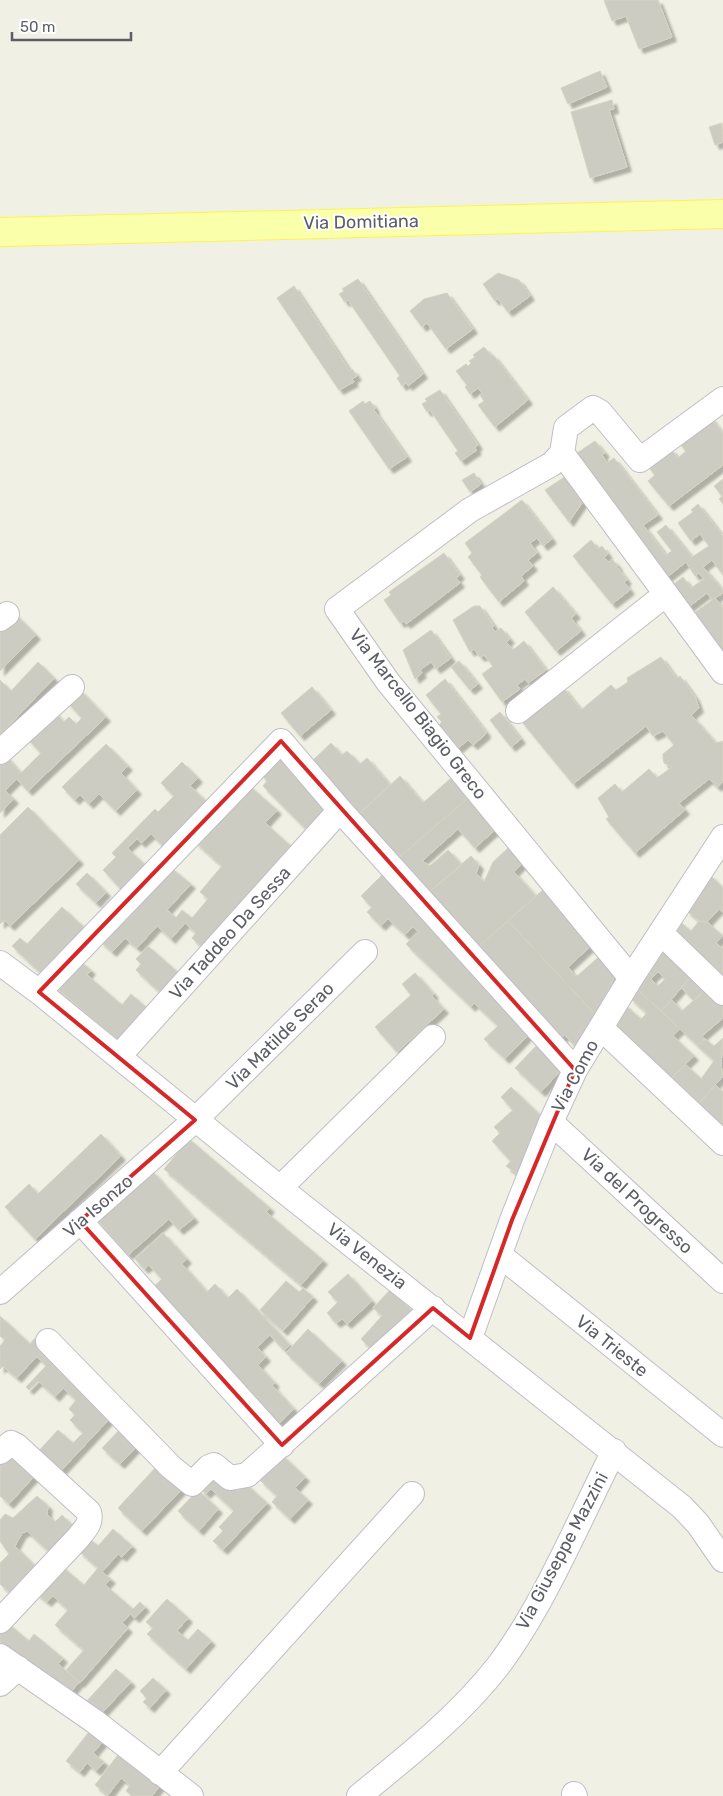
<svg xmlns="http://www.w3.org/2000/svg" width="723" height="1796" viewBox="0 0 723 1796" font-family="Rubik,sans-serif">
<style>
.building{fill:#cdccc3;stroke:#d5d3c1;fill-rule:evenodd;filter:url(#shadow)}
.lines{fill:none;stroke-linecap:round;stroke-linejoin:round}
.minor-casing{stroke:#bebfc6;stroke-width:26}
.major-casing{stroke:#fdf44f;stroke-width:30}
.minor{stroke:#fff;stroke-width:24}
.major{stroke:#faffa9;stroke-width:28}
.marked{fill:none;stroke:#d62828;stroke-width:4;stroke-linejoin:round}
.labels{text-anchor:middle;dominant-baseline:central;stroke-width:4;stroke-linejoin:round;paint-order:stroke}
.street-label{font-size:18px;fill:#5c5e66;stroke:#fff}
</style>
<defs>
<filter id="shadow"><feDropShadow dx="4.5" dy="4.5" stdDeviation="1" flood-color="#0004"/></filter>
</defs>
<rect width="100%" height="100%" fill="#f0f0e4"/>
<path class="building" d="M604,0H658L672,37L639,49L626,16L612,21Z
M600,71L607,87L568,104L561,88Z
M612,100L614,109L609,110L627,167L590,178L571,112Z
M722,123L723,142L715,145L709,127Z
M498,273L519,280L530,296L508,312L497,298L495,301L483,284Z
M358,279L423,374L408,386L406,383L402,386L397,378L400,376L348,300L345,302L339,294L344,291L342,289Z
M294,286L350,371L352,369L357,376L352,379L354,382L339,390L277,298Z
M447,293L473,329L446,349L427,323L422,327L410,311L424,299Z
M484,347L491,355L494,356L528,400L495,427L478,405L484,401L480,395L482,393L478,388L470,394L465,387L467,385L456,371L466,364L468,366L471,363L469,361L475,357L473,355Z
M440,390L478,445L475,448L477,450L461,461L455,453L458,451L430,410L427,412L422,404L427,401L425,399Z
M363,401L365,404L370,401L375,408L374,410L407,457L389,469L349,411Z
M710,417L723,433V465L669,506L648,481L655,475L649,468L671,449L678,458L686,451L679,443Z
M595,441L605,453L602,455L607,463L614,458L658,515L643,525L666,555L672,551L657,532L666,525L692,557L709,546L700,534L691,541L678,523L693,512L691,510L698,504L723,536V575L712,560L703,567L723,590V593L712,600L707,593L686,609L670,587L683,577L691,588L704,579L699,573L695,576L686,562L666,578L574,455Z
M474,473L481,484L470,492L462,480Z
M566,476L584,500L569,522L545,490Z
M723,479V504L719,499L722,496L714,486Z
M522,500L552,539L543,546L537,538L530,543L537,553L528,560L533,566L521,576L524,581L499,602L480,577L482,575L468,557L472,553L465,543Z
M591,540L598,549L602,546L608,554L604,557L609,562L612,559L618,566L617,567L627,580L624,582L630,590L612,604L573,556Z
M444,553L460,575L456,578L460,583L406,624L404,621L400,623L384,600L391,595L389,592Z
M553,587L576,614L571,618L581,631L556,651L525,612Z
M715,598L723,608V660L693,614Z
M474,606H480L494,626L492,628L495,632L501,628L510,639L506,642L513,650L524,641L546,670L528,683L525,679L517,685L520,689L502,702L482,674L493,666L484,655L480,657L474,649L470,652L453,620Z
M14,613L36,635L0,671V626Z
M431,630L451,658L436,669L431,662L420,670L422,673L415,679L403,650Z
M661,657L677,679L680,676L695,697L699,708L691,715L716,743L723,741V782L717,787L709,779L679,803L685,810L635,853L606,819L609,817L598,798L615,784L622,792L649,769L657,778L672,767L664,763L663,758V754L674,745L663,731L653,736L646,726L573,784L522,722L563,687L581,710L611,685L616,690L628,682L627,678Z
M459,661L478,684L470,690L451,667Z
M38,662L54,678L0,735V680L11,691Z
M445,679L486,732L485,735L473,745L468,740L457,749L447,738L450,736L439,725L442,722L437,717L441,714L426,695Z
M312,687L331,710L300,736L281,713Z
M80,690L106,717L28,791L17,779L5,791L14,799L0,813V759L5,755L21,773L41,753L26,737L54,711L64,722L69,717L76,724L82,718L67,702Z
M500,712L521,739L511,747L490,720Z
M331,743L342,755L347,751L360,764L367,758L390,785L358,815L310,763Z
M106,744L128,766L121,773L137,790L116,811L99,794L89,804L80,795L75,800L62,787Z
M279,756L330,808L307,830L263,786L267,781L261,774Z
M182,762L198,778L190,786L210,805L166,849L151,834L141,843L137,839L127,848L146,866L122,890L103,870L116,857L112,853L155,809L158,812L174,796L161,783Z
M400,776L423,803L451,778L468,798L397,859L358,815Z
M246,783L277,810L265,823L293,848L204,949L192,938L196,933L185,923L171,939L157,926L137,948L125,938L112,952L100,941L170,867L191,884L167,910L176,918L182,910L192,918L208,899L200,892L222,866L195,842Z
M468,798L496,829L475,848L458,829L422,861L430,866L448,850L462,865L428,893L397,859Z
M28,807L79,860L10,926L4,920L0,924V835Z
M508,848L522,864L514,872L536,896L477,948L428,893L471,856L479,865L476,873L484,882L493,862Z
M87,873L106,892L96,903L76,884Z
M709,874L723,888V912L719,909L707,922L699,921L686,910Z
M382,875L406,901L411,898L533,1030L505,1059L484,1039L498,1026L474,1003L471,1007L406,944L418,932L413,927L405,935L388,919L381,926L367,912L372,907L361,896Z
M545,888L594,943L568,967L576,977L601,955L617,972L596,1015L508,921Z
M62,907L87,930L44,976L12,946L20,938L27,944Z
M508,921L596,1015L578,1050L565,1035L560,1040L477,948Z
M679,921L691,931L699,921L707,922L723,936L716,943L723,949V985L668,934Z
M148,946L181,975L163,995L136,970L141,964L136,959Z
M660,946L691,977L661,1011L636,988ZM658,972L665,979L658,986L651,979Z
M80,961L91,970L87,975L122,1005L131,994L149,1010L122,1043L54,986Z
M415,973L434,994L432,996L444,1009L397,1052L375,1027L411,995L402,984Z
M691,977L705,990L694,1001L681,987Z
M636,988L680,1029L673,1036L694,1056L671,1078L611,1024L624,1004L641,1019L647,1013L630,998Z
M705,990L723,1005V1018L702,1036L705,1039L697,1045L661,1011L672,1000L682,1011Z
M723,1038L721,1065L723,1076L699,1103L672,1077L686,1065L701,1079L714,1061L697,1045L705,1039L714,1046Z
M537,1045L562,1069L541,1092L515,1068Z
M715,1085L723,1092V1127L699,1103Z
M511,1087L544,1119L517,1174L506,1166L511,1161L492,1141L500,1133L494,1127L513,1110L501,1097Z
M101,1134L121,1156L35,1239L5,1207L29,1184L38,1194Z
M189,1139L270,1208L266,1212L323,1260L301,1285L164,1169Z
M152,1171L194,1218L179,1230L169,1219L128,1255L92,1214Z
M163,1233L187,1259L182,1264L207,1292L215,1284L228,1298L237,1289L290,1345L284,1350L270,1335L257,1347L266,1357L258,1365L275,1383L272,1385L294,1409L278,1424L152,1288L162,1279L149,1265L144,1269L135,1259Z
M348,1274L372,1301L347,1324L342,1319L336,1323L327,1313L338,1302L328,1292Z
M286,1281L299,1292L303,1288L313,1297L283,1331L260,1310Z
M390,1290L411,1310L372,1350L361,1339L382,1316L373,1308Z
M0,1316L30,1344L35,1338L114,1414L57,1475L35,1455L58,1430L73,1443L83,1433L70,1420L75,1415L69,1409L76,1400L63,1388L55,1397L38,1381L29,1390L26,1387L46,1366L37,1356L17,1378L3,1366L0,1369V1346L5,1340L0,1336Z
M308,1329L342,1361L319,1384L286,1353Z
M124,1425L142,1441L120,1464L102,1448Z
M11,1446L39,1471L9,1504L0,1496V1458Z
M280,1453L305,1477L295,1488L308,1500L290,1519L272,1502L277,1496L260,1480L271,1468Z
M157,1466L182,1489L142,1531L118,1508Z
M216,1470L238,1491L245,1483L267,1503L223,1550L213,1541L223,1531L219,1527L234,1511L211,1489L206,1494L200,1488Z
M198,1490L218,1509L199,1531L178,1511Z
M37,1496L48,1506L47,1514L55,1522L62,1515L75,1528L51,1554L27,1531L22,1533L15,1546L39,1570L13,1596L0,1584V1563L9,1554L0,1541V1520L5,1514L13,1518Z
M113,1529L132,1546L122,1557L118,1554L102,1572L111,1579L105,1585L133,1609L140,1602L145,1607L135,1618L130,1614L122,1623L128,1628L80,1683L66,1670L84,1650L55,1625L68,1610L53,1596L47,1602L35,1592L59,1564L84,1585L98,1568L79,1551L90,1539L98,1546Z
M167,1599L188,1618L177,1631L188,1640L198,1629L211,1641L186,1669L147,1634L153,1628L146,1622Z
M5,1621L29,1641L34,1634L63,1658L58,1664L79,1682L66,1698L0,1642V1626Z
M116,1669L131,1682L100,1715L86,1702Z
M153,1678L166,1690L150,1708L143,1702L147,1698L140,1691Z
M92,1728L105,1739L93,1753L104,1762L96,1771L87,1763L80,1772L66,1761Z
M121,1751L162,1783L152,1796H132L126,1791L130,1785L121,1778L108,1795L95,1785Z"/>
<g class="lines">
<g class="minor-casing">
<path id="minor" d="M562,453L666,594
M0,619L7,614
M518,711L666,594L723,672
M0,752L72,687
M661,933L723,993
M0,963L39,992L280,1188L682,1507L698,1524L723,1560
M631,978L388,682L337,609L470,510L552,464L562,453L566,428L593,408L600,412L640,460L723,399
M39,992L281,741L340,810L575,1070
M601,1028L723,1143
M119,1056L340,810
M551,1122L723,1281
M280,1188L433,1037
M80,1221L282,1445
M501,1256L723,1435
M0,1292L195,1120L365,952
M470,1338L512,1220L551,1122L575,1070L631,978L723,837
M48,1341L171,1467L192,1484L209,1467L214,1465L230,1478L247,1475L433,1308
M0,1452L11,1443L17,1446L89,1512C92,1523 85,1529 78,1538L0,1621
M0,1656L94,1721L191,1796
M0,1684L18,1668
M160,1773L412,1494
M574,1794L575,1796
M359,1796C408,1756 459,1716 498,1666C544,1605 579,1520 614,1451"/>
</g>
<g class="major-casing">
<path id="major" d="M0,232L723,214"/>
</g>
<use href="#minor" class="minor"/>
<use href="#major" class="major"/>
</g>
<path class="marked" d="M281,741L575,1070L512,1220L470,1338L433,1308L282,1445L80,1221L195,1120L39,992Z"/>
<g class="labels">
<g class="street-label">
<text transform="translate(361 222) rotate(-1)">Via Domitiana</text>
<text transform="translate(418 714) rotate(52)">Via Marcello Biagio Greco</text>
<text transform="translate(230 933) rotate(-48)">Via Taddeo Da Sessa</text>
<text transform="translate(280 1036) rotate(-45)">Via Matilde Serao</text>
<text transform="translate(575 1076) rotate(-62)">Via Como</text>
<text transform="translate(637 1201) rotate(43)">Via del Progresso</text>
<text transform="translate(98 1206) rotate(-41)">Via Isonzo</text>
<text transform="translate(367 1256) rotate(38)">Via Venezia</text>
<text transform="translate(612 1346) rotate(39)">Via Trieste</text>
<text transform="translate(562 1551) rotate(-62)">Via Giuseppe Mazzini</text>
</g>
</g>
<path d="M12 32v8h119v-8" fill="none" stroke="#5c5e66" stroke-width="2.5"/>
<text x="20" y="32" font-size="15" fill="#5c5e66" stroke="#ffffff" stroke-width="4" paint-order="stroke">50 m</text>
</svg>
